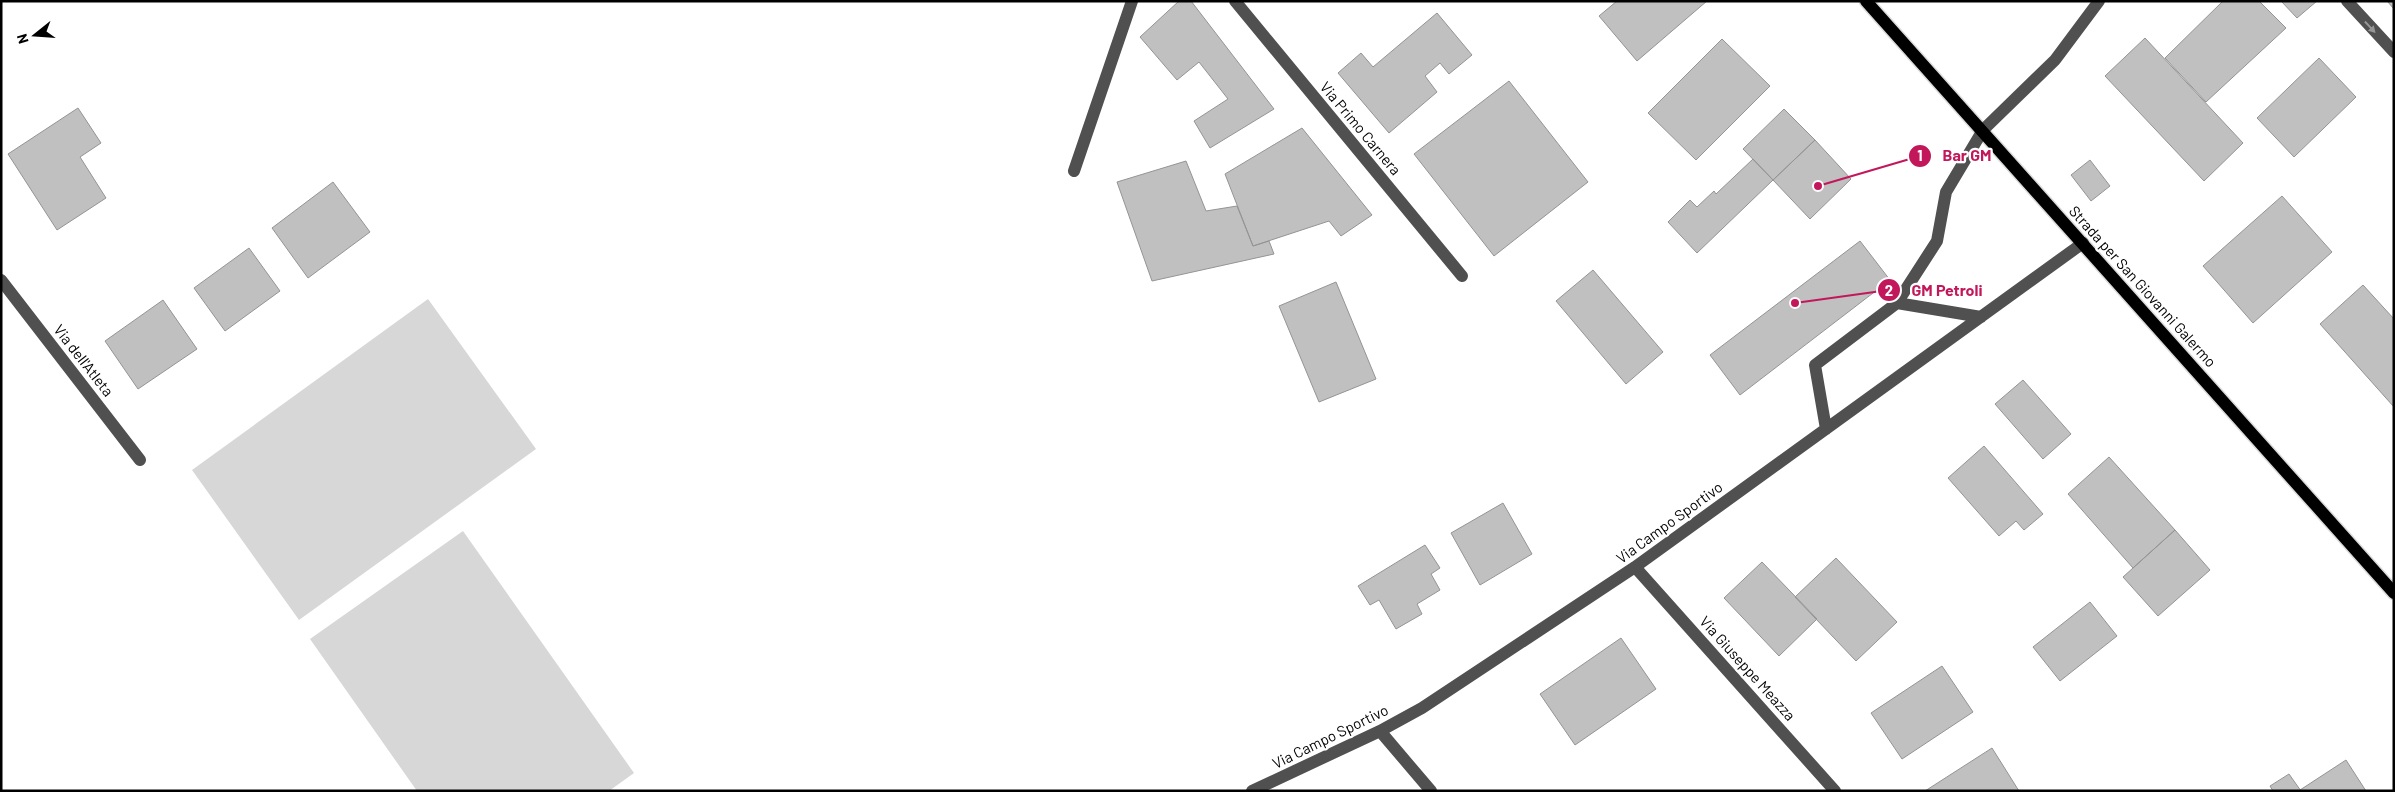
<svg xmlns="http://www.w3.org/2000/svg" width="2395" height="792" viewBox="0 0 2395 792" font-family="Barlow,sans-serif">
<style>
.green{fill:#d7d7d7}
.building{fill:#c0c0c0;stroke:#949494}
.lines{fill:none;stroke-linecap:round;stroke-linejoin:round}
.major-casing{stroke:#dbdbdb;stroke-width:15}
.minor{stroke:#505050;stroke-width:12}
.major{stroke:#000;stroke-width:12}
.oneway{fill:#969696}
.labels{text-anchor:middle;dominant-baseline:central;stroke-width:4.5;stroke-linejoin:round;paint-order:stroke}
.street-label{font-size:15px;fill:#000;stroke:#fff}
.leader{fill:none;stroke:#c2185b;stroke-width:2}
.callout-dot{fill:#c2185b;stroke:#fff;stroke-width:2}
.mark-label{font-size:15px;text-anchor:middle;font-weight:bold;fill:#fff}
.callout-label{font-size:16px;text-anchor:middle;font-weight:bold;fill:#c2185b;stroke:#fff;stroke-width:4.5;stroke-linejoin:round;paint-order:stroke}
</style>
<rect width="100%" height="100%" fill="#fff"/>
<path class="green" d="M428,299L536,449L299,620L192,470Z
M463,531L634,773L609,791H417L310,639Z"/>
<path class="building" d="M1179,1H1191L1274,109L1210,148L1194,121L1228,99L1199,62L1177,80L1140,37Z
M1617,1H1707L1637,61L1599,16Z
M2223,1H2259L2286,28L2206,102L2165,58Z
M2281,1H2317L2297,18Z
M2387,1H2394V9Z
M1437,13L1472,55L1449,74L1440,63L1425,76L1437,92L1389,133L1338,73L1361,53L1373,67Z
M2145,38L2243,143L2204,181L2105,76Z
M1722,39L1770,86L1696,160L1648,113Z
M2319,58L2356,97L2294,157L2257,118Z
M1509,81L1588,182L1494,256L1414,154Z
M78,108L101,143L80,157L106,198L57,230L8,154Z
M1784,109L1815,140L1773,180L1743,149Z
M1302,128L1372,215L1341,236L1329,221L1253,246L1225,174Z
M1815,140L1851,179L1810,219L1773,180Z
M1753,159L1773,180L1697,253L1668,222L1690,200L1697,207L1714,191L1716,194Z
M2090,160L2110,186L2091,201L2071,175Z
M1186,161L1206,211L1237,206L1253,246L1269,241L1274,254L1152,281L1117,182Z
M333,182L370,232L308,278L272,228Z
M2282,196L2332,252L2253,323L2203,266Z
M1860,241L1890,280L1740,395L1710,355Z
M249,248L280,291L225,331L194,288Z
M1593,270L1663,352L1626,384L1556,301Z
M1336,282L1376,379L1319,402L1279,306Z
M2363,285L2394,319V407L2320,324Z
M163,300L197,349L138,389L105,341Z
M2023,380L2071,434L2043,459L1995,404Z
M1984,446L2043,514L2024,530L2016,521L1999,536L1948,478Z
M2109,457L2175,530L2133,568L2068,494Z
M1503,503L1532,554L1480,585L1451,533Z
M2175,530L2210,570L2158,616L2123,577Z
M1425,545L1440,568L1431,574L1440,590L1417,604L1422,614L1396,629L1379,600L1370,605L1358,586Z
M1836,558L1897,622L1856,661L1795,597Z
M1762,562L1817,619L1779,656L1724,598Z
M2090,602L2117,636L2060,681L2033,647Z
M1621,638L1656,689L1575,745L1540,694Z
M1942,666L1973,712L1902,759L1871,713Z
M1992,748L2019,791H1925Z
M2346,760L2366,791H2301L2300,790Z
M2289,774L2301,791H2273L2270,786Z"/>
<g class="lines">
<g class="major-casing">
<path id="major" d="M1866,1L2394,593"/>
</g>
<path class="minor" d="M1235,1L1462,276
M2347,1L2394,52
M1074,171L1132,1
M1,280L140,460
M1897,303L1937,241L1946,192L1983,130L2055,60L2099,1
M1826,429L1815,365L1897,303L1981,317
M1635,567L1835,791
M1380,731L1431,791
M1252,791L1380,731L1422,708L1635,567L2083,243"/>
<use href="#major" class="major"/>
</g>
<defs><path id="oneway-solid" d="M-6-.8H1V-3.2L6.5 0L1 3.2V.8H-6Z" transform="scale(1.25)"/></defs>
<use class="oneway" href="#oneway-solid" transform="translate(2370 27) rotate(47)"/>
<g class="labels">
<g class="street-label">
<text transform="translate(1361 128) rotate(50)">Via Primo Carnera</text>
<text transform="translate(2143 286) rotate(48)">Strada per San Giovanni Galermo</text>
<text transform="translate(84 360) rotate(52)">Via dell'Atleta</text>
<text transform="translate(1669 522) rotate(-36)">Via Campo Sportivo</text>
<text transform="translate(1748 668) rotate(48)">Via Giuseppe Meazza</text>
<text transform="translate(1330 736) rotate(-26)">Via Campo Sportivo</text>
</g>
</g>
<path class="leader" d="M1818 186L1920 156M1795 303L1889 290"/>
<g class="callout-dot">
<circle cx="1818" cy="186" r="5"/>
<circle cx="1795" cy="303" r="5"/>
<circle cx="1920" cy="156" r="12"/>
<circle cx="1889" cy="290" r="12"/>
</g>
<g class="mark-label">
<text x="1920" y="161">1</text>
<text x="1889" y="296">2</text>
</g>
<g class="callout-label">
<text x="1967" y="161">Bar GM</text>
<text x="1947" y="296">GM Petroli</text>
</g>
<rect width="2395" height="792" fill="none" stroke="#000000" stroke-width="5"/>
<g transform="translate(35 35) rotate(253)" stroke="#ffffff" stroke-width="4" paint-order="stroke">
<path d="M0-4L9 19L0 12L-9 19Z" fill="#000000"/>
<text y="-8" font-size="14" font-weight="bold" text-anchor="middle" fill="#000000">N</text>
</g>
</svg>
